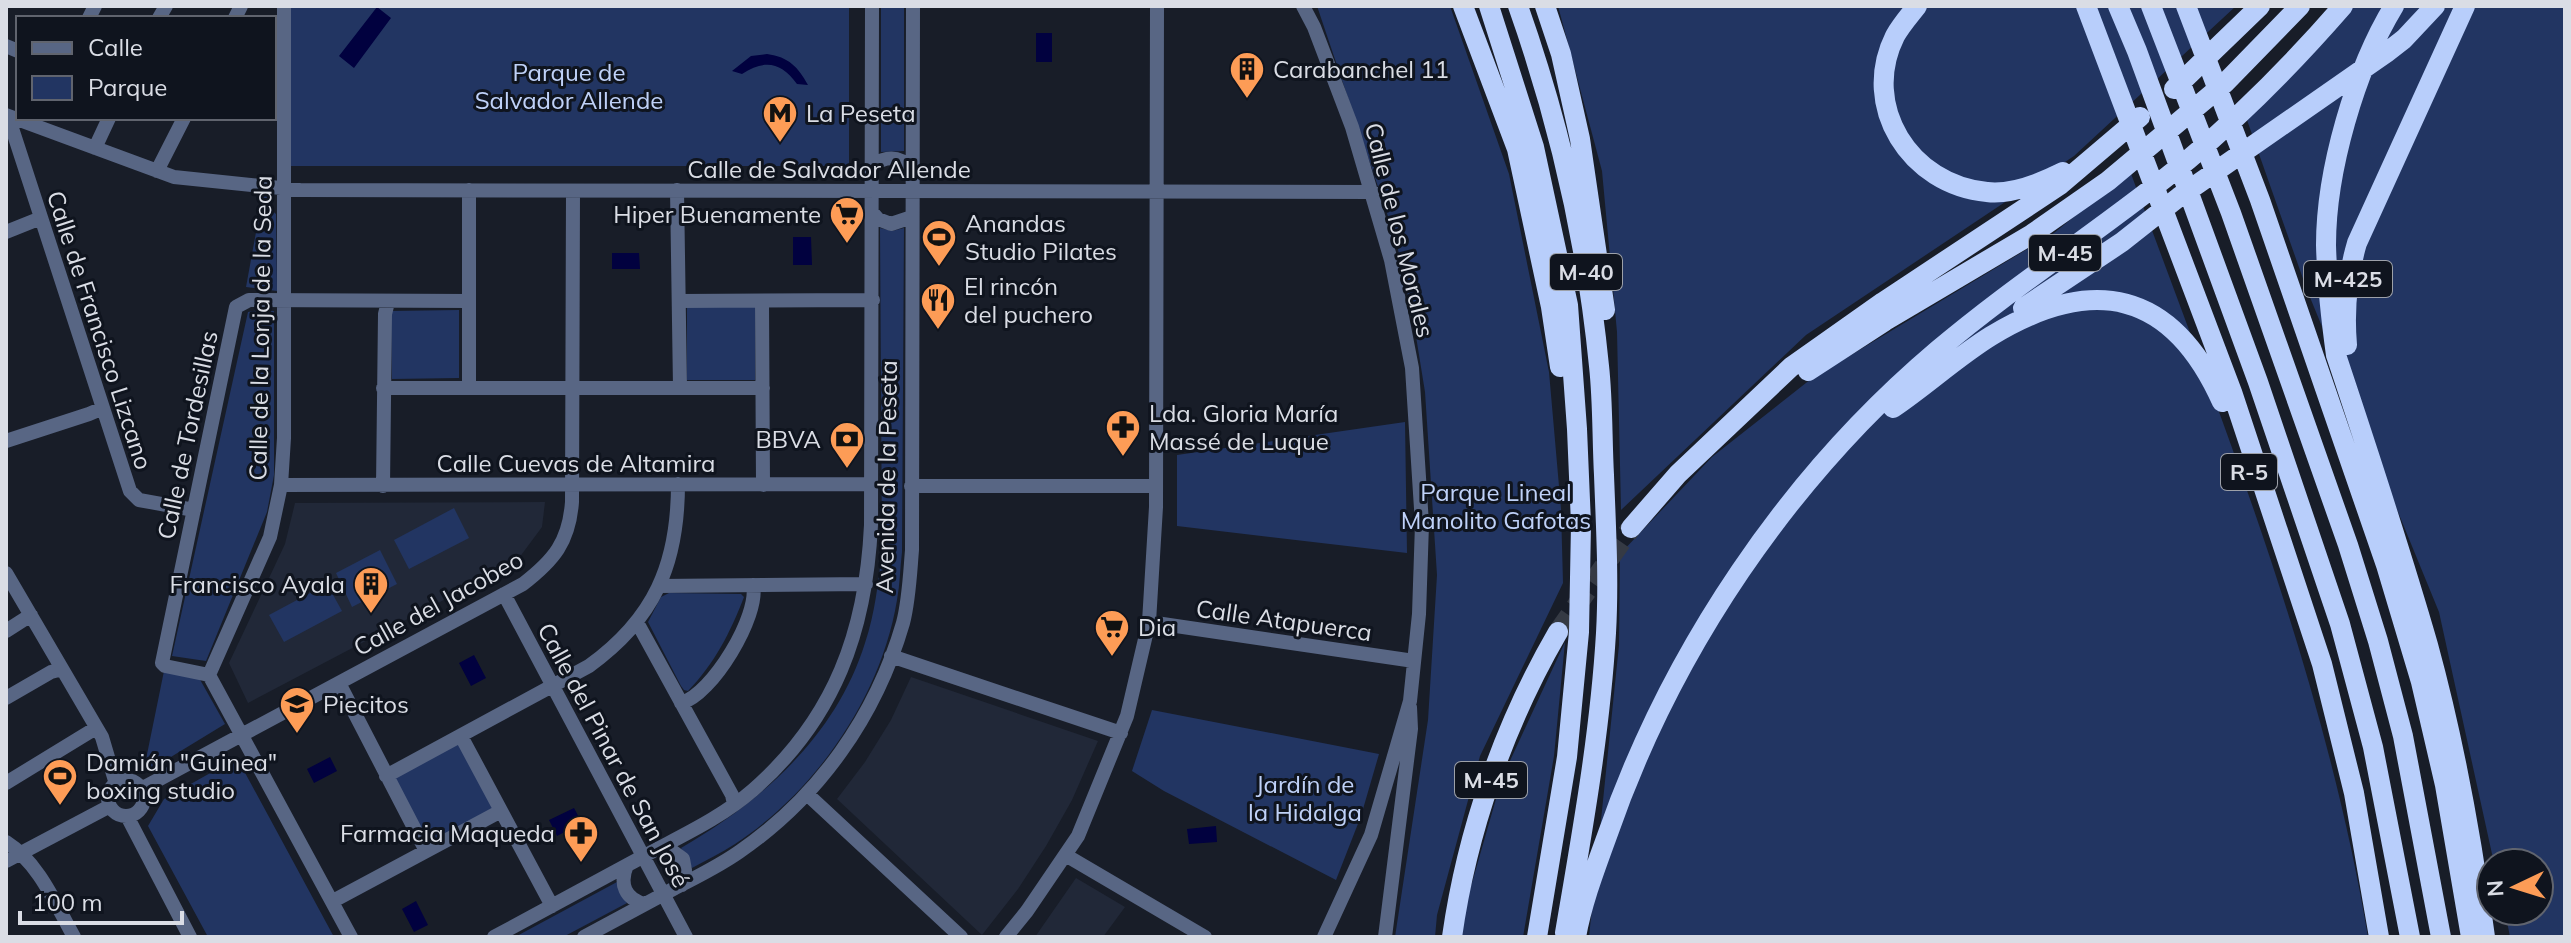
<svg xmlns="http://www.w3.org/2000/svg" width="2571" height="943" viewBox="0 0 2571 943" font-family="Mulish,sans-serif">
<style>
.built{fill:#212838}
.green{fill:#223562}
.water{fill:#01013f}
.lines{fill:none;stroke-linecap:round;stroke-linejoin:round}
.highway-tunnel{stroke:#353a44;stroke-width:20;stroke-dasharray:20 10;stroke-linecap:butt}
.minor{stroke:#586684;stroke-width:14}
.highway{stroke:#b8cefb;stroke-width:20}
.labels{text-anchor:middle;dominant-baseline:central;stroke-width:6;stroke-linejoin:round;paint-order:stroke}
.shield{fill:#0f141e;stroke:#9da1a9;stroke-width:2}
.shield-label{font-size:22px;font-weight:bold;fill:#dadde5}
.poi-label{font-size:24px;fill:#dadde5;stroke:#0f141e;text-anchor:start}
.park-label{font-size:24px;fill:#bfd1f8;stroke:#0f141e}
.street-label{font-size:24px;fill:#dadde5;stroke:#0f141e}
</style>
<rect width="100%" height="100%" fill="#181d28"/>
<path class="built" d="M545,502L542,527L519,558L493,574L248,703L229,663L285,544L295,503Z
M911,677L1098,741L1072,800L1046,846L1018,889L982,935L837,799L865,762L891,720Z
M1076,878L1125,907L1103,937H1035Z"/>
<path class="green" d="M289,6H849V166H287Z
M881,6H904V151L881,152Z
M1317,6H1450L1509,174L1549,372L1561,509L1563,583L1480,756L1437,915L1435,937H1395L1428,720L1437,575L1425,392L1414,324L1396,240Z
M1558,6H2236L2074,156L1806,335L1621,510L1617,332L1602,171Z
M2354,6H2565V937H2510L2505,911H2539V863H2494L2439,612L2307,290L2247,120Z
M2130,171C2222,421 2324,673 2368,937H1589L1619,645L1620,554L1712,457L1811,379L2054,233Z
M263,194L268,195L270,209L276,214L277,291L246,287Z
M880,228L892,231L904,228L902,552C900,568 900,584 897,600C881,697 816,791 735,844C721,853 706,860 692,868L681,848C762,801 836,736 865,643C875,613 878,583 882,552Z
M687,307H755V380H687Z
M258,310L274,311V475L267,512L206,661L172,656L248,312Z
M459,310V378L392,379L391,311Z
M1405,422L1407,553L1177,526V455Z
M454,508L469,538L409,569L394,540Z
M380,550L397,584L352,607L336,573Z
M327,584L342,611L284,642L269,615Z
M669,593L741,594L744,597C730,633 715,663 688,691L684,690L681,686L648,622L661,597Z
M1565,642L1554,756L1523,937H1461L1463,914L1502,778Z
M164,671L198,676L225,724L143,774Z
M1152,710L1379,754L1361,816L1336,880L1164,791L1132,771Z
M461,736L501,811L426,851L386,776Z
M237,758L334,937H208L148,826L164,799Z
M617,882L620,893L627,903L563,937H515Z"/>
<path class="water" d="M377,7L391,18L354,68L339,56Z
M1036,33H1052V62H1036Z
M767,54C789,57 798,67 808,85L797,84C781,62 765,59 742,74L732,71L751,56Z
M793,237H811L812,265H793Z
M612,253H639L640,269H612Z
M474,655L486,678L471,686L459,663Z
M330,757L337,771L314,783L307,769Z
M574,808L582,823L557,836L549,820Z
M1216,826L1217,842L1189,844L1187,829Z
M416,901L428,925L414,932L402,909Z"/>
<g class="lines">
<path class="highway-tunnel" d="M1558,632L1631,528"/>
<path class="minor" d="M1303,6L1314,27L1352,127L1391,260L1412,368L1422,524L1419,614L1410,701L1371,835L1324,937
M89,18L95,6
M159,18L166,6
M235,18L241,6
M6,46L18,51
M6,115L174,177L300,190L1373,192
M8,116L130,491L139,500L194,510
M95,148L109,118
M872,165C888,155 900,156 912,169
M157,171L184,118
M469,190V387
M677,190L680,387
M872,212L878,219L891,224L912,217
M6,232L41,218
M680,301L873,300
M762,302L763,485
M383,388H763
M6,441L89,414L103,408
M281,485L871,484
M383,486L385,314L388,302
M911,486H1155
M6,573L102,737L116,784
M659,586L866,584
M504,594L686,937
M1149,622L1414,661
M638,624L732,795L734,804
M6,631L31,615
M891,656L1121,733
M209,675L270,537L281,485L284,438V6
M209,675L165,666L162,663L236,307L249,300L469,301
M209,675L351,937
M339,683L426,851
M6,698L51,672L62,669
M681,703C712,695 760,615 753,585
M461,736L552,906
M386,776L589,666C654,619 678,565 678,484
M108 798a18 18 0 1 1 36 0a18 18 0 1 1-36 0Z
M6,783L96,728
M141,789L523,584C554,560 569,542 572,502L573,192
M807,794L961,937
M127,816L190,937
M6,842C39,863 55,903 74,937
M659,848L672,851L683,859L685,870L682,885
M1067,856L1205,937
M6,861L110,806
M627,865C619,884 625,899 645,904
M333,901L501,811
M494,937C544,910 594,883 644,856C681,836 721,818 753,790C835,718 866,631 871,525L872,6
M584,937C614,921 645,904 675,888C697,877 719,866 739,852C819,797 876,716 903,623C909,600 910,574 912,550L913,6
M1006,937L1027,911L1078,836L1127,716L1149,622L1156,507L1157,6
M1385,937L1411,729L1410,707"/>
<path class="highway" d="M1463,6L1517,149L1551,307L1560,367
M1489,6L1534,147L1568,305L1577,429L1581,524L1579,632L1567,757L1537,937
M1518,6C1559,122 1587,244 1599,366C1603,402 1602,439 1604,475C1606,528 1609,580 1606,633C1600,734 1582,833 1565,933
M1545,6L1561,54L1580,139L1605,310
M1917,6C1910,15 1901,25 1895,36C1860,106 1910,185 1987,192C2012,195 2041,183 2063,172
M2086,6L2232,392L2322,664L2354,793L2379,937
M2118,6L2137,51L2258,382L2340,624L2373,747L2410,937
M2151,6L2231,213L2348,545L2378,641L2403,736L2441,937
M2186,6L2260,200L2386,565L2421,682L2445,785L2471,937
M2394,6C2355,70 2326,171 2326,245C2327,282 2331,319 2336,355C2368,451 2400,548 2428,645C2454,740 2472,839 2485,937
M2174,89L2260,6
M2023,308L2122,242L2179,197L2386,53L2404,39L2435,6
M2347,345C2344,310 2347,277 2357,243L2465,6
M1808,371L1885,321L2032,234L2108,181L2225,83L2300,6
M1893,408C1927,385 1957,357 1991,336C2093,274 2172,290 2222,402
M1631,528L1678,474L1791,367L1883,302L2060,185L2140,117
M1452,937C1467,831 1504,725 1558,632
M1576,937C1582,903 1595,869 1607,836C1671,651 1788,477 1938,350C2018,282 2108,226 2189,159C2244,113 2296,60 2343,6"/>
</g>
<defs>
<g id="building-pin" transform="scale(1.8)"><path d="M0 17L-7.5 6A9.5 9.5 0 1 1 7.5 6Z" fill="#fd9c56" stroke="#0f141e"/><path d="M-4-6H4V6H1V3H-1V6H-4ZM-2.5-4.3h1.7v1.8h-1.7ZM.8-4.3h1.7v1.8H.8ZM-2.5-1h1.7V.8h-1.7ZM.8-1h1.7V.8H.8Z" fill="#111"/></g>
<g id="metro-pin" transform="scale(1.8)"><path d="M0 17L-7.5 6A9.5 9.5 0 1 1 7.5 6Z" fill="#fd9c56" stroke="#0f141e"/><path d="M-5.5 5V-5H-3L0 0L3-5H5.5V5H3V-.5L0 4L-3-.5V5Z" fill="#111"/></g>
<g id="supermarket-pin" transform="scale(1.8)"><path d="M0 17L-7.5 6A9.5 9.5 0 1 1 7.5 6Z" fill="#fd9c56" stroke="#0f141e"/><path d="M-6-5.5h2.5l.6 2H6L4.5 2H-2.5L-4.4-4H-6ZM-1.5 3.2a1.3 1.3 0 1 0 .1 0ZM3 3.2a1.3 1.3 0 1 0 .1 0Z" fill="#111"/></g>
<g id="stadium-pin" transform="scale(1.8)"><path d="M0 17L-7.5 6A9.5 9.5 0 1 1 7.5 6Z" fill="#fd9c56" stroke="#0f141e"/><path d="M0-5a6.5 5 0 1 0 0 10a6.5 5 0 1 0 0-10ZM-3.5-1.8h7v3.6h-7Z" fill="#111"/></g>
<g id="restaurant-pin" transform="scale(1.8)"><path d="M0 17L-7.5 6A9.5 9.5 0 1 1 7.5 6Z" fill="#fd9c56" stroke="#0f141e"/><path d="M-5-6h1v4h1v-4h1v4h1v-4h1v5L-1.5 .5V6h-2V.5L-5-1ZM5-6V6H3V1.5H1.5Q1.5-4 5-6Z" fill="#111"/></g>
<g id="pharmacy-pin" transform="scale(1.8)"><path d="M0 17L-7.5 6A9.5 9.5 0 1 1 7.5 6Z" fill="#fd9c56" stroke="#0f141e"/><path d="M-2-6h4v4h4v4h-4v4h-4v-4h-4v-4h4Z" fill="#111"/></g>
<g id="bank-pin" transform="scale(1.8)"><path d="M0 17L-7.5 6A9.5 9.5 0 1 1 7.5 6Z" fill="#fd9c56" stroke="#0f141e"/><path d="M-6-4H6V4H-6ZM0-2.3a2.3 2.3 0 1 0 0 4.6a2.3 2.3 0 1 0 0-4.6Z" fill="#111"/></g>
<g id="school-pin" transform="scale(1.8)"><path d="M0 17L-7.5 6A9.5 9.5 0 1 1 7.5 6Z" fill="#fd9c56" stroke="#0f141e"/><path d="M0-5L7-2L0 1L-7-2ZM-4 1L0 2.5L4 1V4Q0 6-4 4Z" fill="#111"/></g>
</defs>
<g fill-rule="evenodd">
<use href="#building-pin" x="1247" y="69"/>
<use href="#metro-pin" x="780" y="113"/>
<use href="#supermarket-pin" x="847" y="214"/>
<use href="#stadium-pin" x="939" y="237"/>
<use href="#restaurant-pin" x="938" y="300"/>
<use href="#pharmacy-pin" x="1123" y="427"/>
<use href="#bank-pin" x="847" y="439"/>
<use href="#building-pin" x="371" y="584"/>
<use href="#supermarket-pin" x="1112" y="627"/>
<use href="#school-pin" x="297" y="704"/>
<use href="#stadium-pin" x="60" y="776"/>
<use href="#pharmacy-pin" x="581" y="833"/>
</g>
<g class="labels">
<g class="shield">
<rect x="2029" y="235" width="72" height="36" rx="6"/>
<rect x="1550" y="254" width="72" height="36" rx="6"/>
<rect x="2304" y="261" width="88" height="36" rx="6"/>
<rect x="2221" y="454" width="56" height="36" rx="6"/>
<rect x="1455" y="762" width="72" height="36" rx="6"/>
</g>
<g class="shield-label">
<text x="2065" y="253">M-45</text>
<text x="1586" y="272">M-40</text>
<text x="2348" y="279">M-425</text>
<text x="2249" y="472">R-5</text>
<text x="1491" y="780">M-45</text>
</g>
<g class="poi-label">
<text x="1273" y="69">Carabanchel 11</text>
<text x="806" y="113">La Peseta</text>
<text x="821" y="214" text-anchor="end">Hiper Buenamente</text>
<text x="965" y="223">Anandas<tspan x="965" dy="28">Studio Pilates</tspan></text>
<text x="964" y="286">El rincón<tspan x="964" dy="28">del puchero</tspan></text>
<text x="1149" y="413">Lda. Gloria María<tspan x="1149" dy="28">Massé de Luque</tspan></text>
<text x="821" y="439" text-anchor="end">BBVA</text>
<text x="345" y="584" text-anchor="end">Francisco Ayala</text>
<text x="1138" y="627">Dia</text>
<text x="323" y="704">Piecitos</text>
<text x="86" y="762">Damián "Guinea"<tspan x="86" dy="28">boxing studio</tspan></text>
<text x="555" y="833" text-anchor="end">Farmacia Maqueda</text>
</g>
<g class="park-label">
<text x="569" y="72">Parque de<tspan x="569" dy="28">Salvador Allende</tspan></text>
<text x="1496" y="492">Parque Lineal<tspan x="1496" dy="28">Manolito Gafotas</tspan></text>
<text x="1305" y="784">Jardín de<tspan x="1305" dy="28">la Hidalga</tspan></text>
</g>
<g class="street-label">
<text x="829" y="169">Calle de Salvador Allende</text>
<text transform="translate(1400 230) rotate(76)">Calle de los Morales</text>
<text transform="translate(260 328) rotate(-89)">Calle de la Lonja de la Seda</text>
<text transform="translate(100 330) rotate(72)">Calle de Francisco Lizcano</text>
<text transform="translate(187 435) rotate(-78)">Calle de Tordesillas</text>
<text x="576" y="463">Calle Cuevas de Altamira</text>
<text transform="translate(886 477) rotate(-89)">Avenida de la Peseta</text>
<text transform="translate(438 603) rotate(-29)">Calle del Jacobeo</text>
<text transform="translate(1284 620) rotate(8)">Calle Atapuerca</text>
<text transform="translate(614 755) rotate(62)">Calle del Pinar de San José</text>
</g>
</g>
<rect width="2571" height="943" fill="none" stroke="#dadde5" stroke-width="16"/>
<rect x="16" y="16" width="260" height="104" fill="#0f141e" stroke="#60646e" stroke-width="2"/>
<rect x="32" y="42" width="40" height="12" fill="#586684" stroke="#60646e" stroke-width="2"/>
<text x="88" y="56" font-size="24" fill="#dadde5">Calle</text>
<rect x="32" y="76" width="40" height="24" fill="#223562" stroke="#60646e" stroke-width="2"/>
<text x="88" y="96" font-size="24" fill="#dadde5">Parque</text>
<g transform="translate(2515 887) rotate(266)"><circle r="38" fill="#0f141e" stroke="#60646e" stroke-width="2"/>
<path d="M0-6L14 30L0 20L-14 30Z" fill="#fd9c56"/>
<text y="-12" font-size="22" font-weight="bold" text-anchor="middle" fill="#dadde5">N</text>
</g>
<path d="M20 911v12h162v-12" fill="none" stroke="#dadde5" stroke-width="4"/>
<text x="32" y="911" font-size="24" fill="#dadde5" stroke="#0f141e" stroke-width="6" paint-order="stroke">100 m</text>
</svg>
